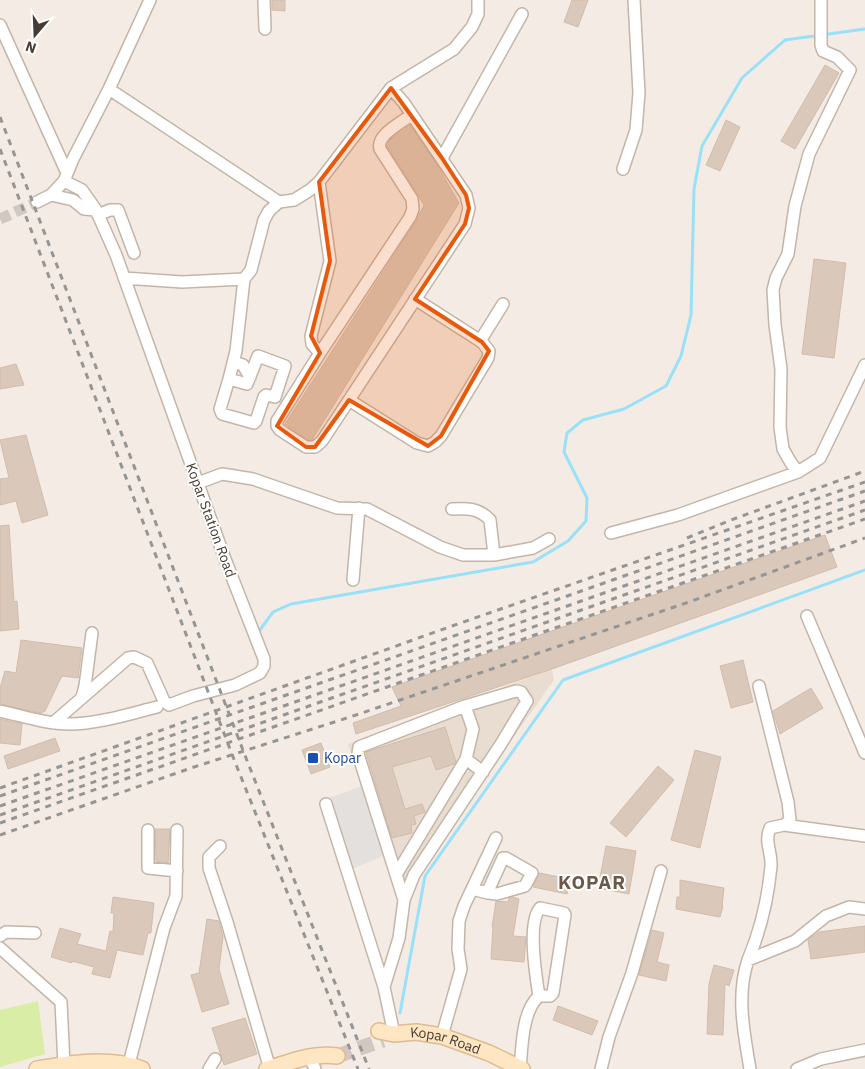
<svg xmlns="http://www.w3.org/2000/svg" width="865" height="1069" viewBox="0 0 865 1069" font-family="'IBM Plex Sans',sans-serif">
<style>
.residential{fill:#e9ddd1}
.green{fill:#daeda7}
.parking{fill:#e4e0dd}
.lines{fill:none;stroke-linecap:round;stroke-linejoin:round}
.stream{stroke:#98e1f8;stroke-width:3}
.building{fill:#dac9bb;stroke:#d2bcaa}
.street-tunnel{stroke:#d1c9c1;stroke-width:11;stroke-dasharray:11 5.5;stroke-linecap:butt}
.secondary-tunnel{stroke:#d1c9c1;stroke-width:15;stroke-dasharray:15 8;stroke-linecap:butt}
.street-casing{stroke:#c3b5a8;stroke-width:14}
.secondary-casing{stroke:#dcbc90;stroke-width:18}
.street{stroke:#fff;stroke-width:11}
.secondary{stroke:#ffe6c3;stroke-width:15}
.rail{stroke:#959595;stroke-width:3;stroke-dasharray:6 6;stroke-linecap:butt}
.marked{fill:#e8590c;fill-opacity:0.2;stroke:#e8590c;stroke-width:4;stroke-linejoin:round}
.transit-dot{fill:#1a4fb4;stroke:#fff;stroke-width:2}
.labels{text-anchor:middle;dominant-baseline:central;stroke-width:4;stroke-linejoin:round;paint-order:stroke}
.street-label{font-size:14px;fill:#473c33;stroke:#fff}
.transit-label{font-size:14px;fill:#164399;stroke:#fff;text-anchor:start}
.district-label{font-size:19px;font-weight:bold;letter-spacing:1px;fill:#6b5849;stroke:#fff}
</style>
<rect width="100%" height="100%" fill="#f4ece4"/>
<path class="residential" d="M552,669L554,680L418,872L410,894L385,855L348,744Z"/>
<path class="green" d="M38,1001L45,1054L0,1067V1010Z"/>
<path class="parking" d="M362,786L385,855L352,869L329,798Z"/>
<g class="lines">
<path class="stream" d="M257,634L273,612L291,604L533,562L568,541L586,521L587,498L564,452L567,433L583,420L624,409L666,386L681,356L691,315L694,189L702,146L742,78L785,40L865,29
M400,1013L425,876L563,680L865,570"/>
</g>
<path class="building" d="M272,0H285V11L272,10Z
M572,0H588L578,27L564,22Z
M825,65L839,73L795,149L781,141Z
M726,120L740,127L720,171L706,165Z
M410,125L437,165L459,203L312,440H308L285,424L416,221L424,205L387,146L391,139Z
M814,259L846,263L834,358L802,354Z
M16,364L24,385L0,389V368Z
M26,435L48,515L22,523L16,501L0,505V479L9,478L0,440Z
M9,525L14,602L17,601L19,629L0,631V526Z
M825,535L837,567L552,669L356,734L353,723L401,706L392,687Z
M21,640L82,648L78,678L62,676L45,711L41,713L0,704V688L5,671L16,673Z
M743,660L753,702L731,708L720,666Z
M811,688L823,708L780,734L773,711Z
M0,719L22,724L20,745L0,743Z
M445,727L456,762L454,764L436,770L431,756L392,767L405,809L422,804L425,812L414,816L416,824L411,825L412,833L392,838L366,752Z
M55,738L60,751L8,769L4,756Z
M321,743L330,767L311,774L302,750Z
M695,750L721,757L700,848L671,840Z
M658,766L674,780L626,837L610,823Z
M155,829H170L168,863L156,861Z
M606,846L636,851L629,894L598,888Z
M539,873L570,879L567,894L533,887Z
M680,880L724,888L722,906H723L720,917L676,909L677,897H680Z
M113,897L154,903L151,933H148L143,955L117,950L110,978L92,974L94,967L72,961V963L51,957L60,928L81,934L77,944L106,951L110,931L113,932L114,913H111Z
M512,897L519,899L513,936L526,937L524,962L491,959L493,927H492L496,901L508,902L509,898Z
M207,919L219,921L223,937L219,969L229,1004L202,1012L191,975L199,973Z
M865,926V952L811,959L808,940L819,932Z
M652,930L664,933L657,962L669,965L666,981L639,975Z
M714,965L734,970L729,986L725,984L723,1035L707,1034L709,984Z
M558,1006L598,1021L592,1035L553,1020Z
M245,1018L257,1054L224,1065L212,1028Z"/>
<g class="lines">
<path class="street-tunnel" d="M0,219L37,202"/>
<path class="secondary-tunnel" d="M337,1056L383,1040"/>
<g class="street-casing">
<path id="street" d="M264,0L265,29
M821,0V45L823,51L837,57L850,70L809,154L795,206L788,254L776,278L773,290L775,325L781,369L780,427L783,449L791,463L798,472L820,458L865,365
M0,25L67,173
M109,89L279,202
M442,158L522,14
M623,169L636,130L639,93L634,0
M319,182L330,261L311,336L312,344L320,353L277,421V426L280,430L306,447H315L322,441L465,224L469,208L466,195L404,103L391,88
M51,195L73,200L84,209L96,210
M37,202L51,195L64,181L73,159L109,89L150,0
M98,215L110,210H118L134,253
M124,278L182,282L244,279L251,270L264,220L269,211L279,202L294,200L310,190L319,182L391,88L454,49L472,27L478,14V0
M480,341L503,304
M320,353L410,217L413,209L412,199L380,149C376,135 401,123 411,115
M258,356L285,366L275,397L266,395L264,397L256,421L254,423L222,414L220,409L229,379L247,384Z
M233,362L243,365L250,377
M229,379L236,351L244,279
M349,400L417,443L428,446L435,442L441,436L488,358L489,351L482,342L415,299
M198,483L222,474L253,479L337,508L367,509L440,547L463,555H494L533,548L549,539
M452,509C467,508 479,508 490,520L494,555
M611,533L678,515L798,472
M353,580L359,508
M807,616L865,753
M82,697L85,686L92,633
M0,711C23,716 46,724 69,724C98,724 129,714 157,707
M53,723L128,658L134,657L147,663L164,701L169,705L193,696L235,685L260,673L264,666V659L225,559L116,255L96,210L82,190L64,181
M326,804L384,987L394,1034
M784,825L865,836
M148,830V868L177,871
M220,846L209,857V868L227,922L270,1069
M396,875L466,759
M472,889C480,891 489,894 497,894L525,886L532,873L506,858H503L487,893
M404,900L358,754L359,747L465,706L473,729L466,759L483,772
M0,936L6,932L35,933
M0,948L61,1002L64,1065
M748,960C761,929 768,899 771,866C772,852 764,842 770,828L784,825L790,820L788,802L759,686
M384,987L399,938L404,900L414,875L501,744L527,701L521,692L516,691L465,706
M442,1036L461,969L458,949L459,921L464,906L496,838
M310,1057L315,1069
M129,1064L164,928L176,896L177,830
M209,1069L215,1059
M520,1069C522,1047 522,1011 539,996C536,977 527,923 540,908L564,913L565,915L553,993L550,996H539
M601,1069L609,1037L632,973L661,871
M750,1069C744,1033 736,996 748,960L795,941L826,916L849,907L865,909
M797,1069L821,1059L865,1050"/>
</g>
<g class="secondary-casing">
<g id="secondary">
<path id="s1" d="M379,1031L394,1034L416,1032L442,1036L489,1053L522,1069"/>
<path d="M37,1069C72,1063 108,1057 142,1069"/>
<path d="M267,1069C289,1063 313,1052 337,1056"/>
</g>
</g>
<use href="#street" class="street"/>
<use href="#secondary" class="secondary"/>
<path class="rail" d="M0,117L246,758L369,1069
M0,149L235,762L358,1069
M687,538L731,520L865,471
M0,788L452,626L865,482
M0,796L865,491
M0,806L865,501
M0,815L865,510
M0,823L865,519
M0,835L194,767L350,717L686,603L865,538"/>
</g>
<path class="marked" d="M391,88L442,158L466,195L469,208L465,224L415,299L482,342L489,351L441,436L428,446L349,400L315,447H306L277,426L320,353L311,336L330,261L319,182Z"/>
<rect class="transit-dot" x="307" y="752" width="12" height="12" rx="2.5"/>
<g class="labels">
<g class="street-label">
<text transform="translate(211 520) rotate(70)">Kopar Station Road</text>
<text stroke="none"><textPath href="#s1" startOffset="68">Kopar Road</textPath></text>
</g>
<g class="transit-label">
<text x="324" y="758">Kopar</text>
</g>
<g class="district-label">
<text x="592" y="882">KOPAR</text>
</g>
</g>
<g transform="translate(35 35) rotate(199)" stroke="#ffffff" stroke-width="4" paint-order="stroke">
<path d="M0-4L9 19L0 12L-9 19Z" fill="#473c33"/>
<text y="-8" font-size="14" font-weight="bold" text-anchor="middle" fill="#473c33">N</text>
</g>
</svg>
